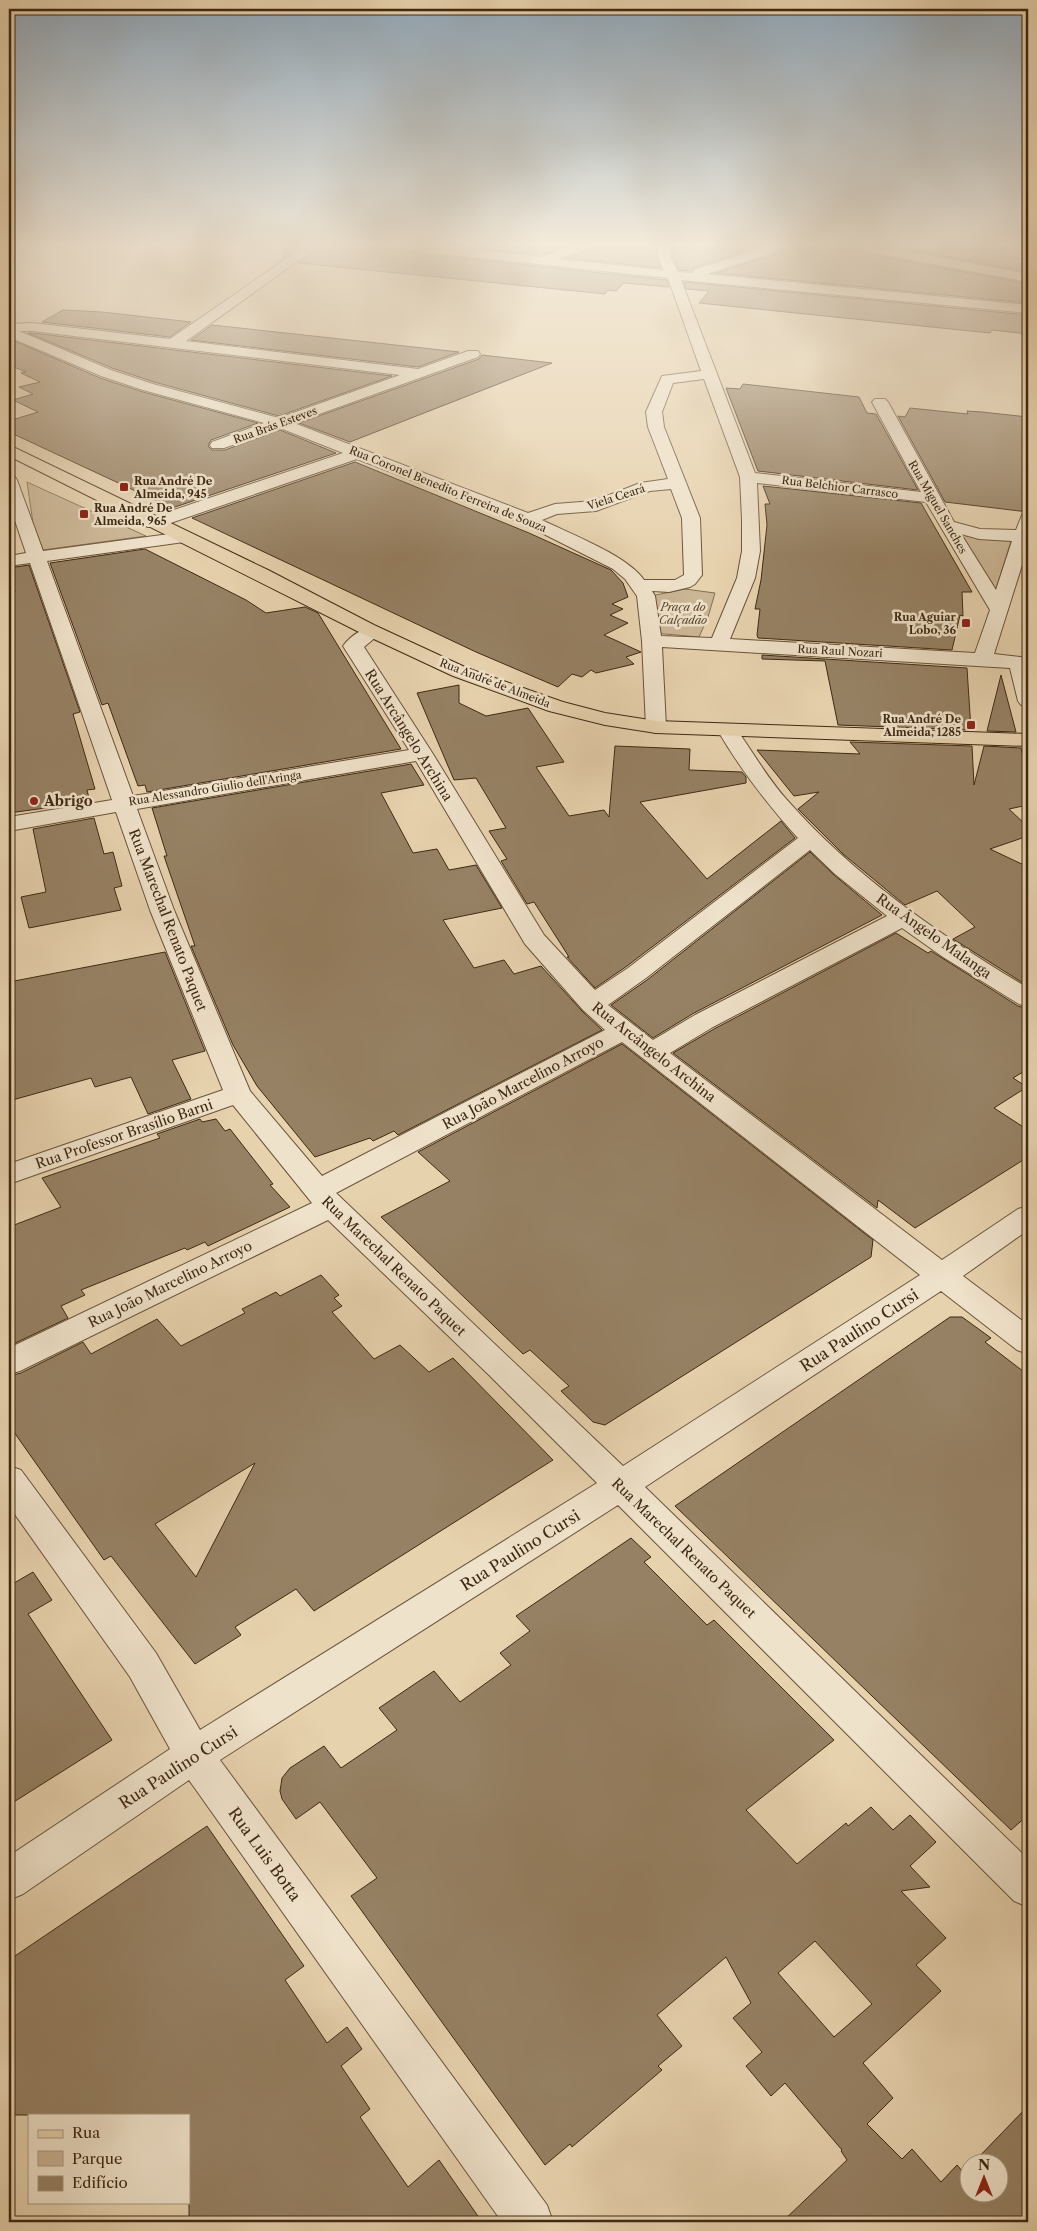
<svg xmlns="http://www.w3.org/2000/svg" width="1037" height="2231" viewBox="0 0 1037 2231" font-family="'Libre Caslon Text',serif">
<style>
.green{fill:#cab594;stroke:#846f54}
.building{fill:#968164;stroke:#3e2913;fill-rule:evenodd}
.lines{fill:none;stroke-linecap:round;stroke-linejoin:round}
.minor-casing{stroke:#68533a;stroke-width:2}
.major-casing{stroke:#3e2913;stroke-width:2}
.minor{fill:#efe2ca;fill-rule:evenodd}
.major{fill:#e7d2ae;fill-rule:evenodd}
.poi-dot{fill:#8f2418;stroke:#efe2ca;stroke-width:2}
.labels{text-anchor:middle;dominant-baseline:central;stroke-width:5;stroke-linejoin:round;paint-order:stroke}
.far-street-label{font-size:11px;fill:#3e2913;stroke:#efe2ca}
.far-poi-label{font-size:11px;font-weight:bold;fill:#3e2913;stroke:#efe2ca;text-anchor:start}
.far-park-label{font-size:11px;font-style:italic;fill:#5a452d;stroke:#efe2ca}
.street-label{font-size:14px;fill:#3e2913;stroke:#efe2ca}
.poi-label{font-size:14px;font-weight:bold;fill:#3e2913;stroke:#efe2ca;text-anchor:start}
.near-street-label{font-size:16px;fill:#3e2913;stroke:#efe2ca}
</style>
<rect width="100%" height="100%" fill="#e7d2ae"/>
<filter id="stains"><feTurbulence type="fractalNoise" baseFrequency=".004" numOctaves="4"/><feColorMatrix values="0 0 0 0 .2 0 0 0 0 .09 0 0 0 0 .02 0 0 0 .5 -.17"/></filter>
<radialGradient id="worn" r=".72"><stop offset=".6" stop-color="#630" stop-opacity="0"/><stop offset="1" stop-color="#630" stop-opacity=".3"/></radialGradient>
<path class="green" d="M27,482L146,536L43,550L33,523Z
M958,534L982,539L1012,538L995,592Z
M685,589L715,593L708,617L699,637L654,633L651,596Z"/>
<path class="building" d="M284,243H305L284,258Z
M325,243H367L375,249L667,280L669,287L624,283L616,291L608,290L605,294L299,263Z
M430,243H574L543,255Z
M600,243H657L656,254L661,268L567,258L597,248Z
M673,243H771L693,268L692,271L679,270L672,256Z
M799,243H834L842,249L1028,284V303L716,273L796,248Z
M874,243H1026L1016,249L1026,251L1015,258L1028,260V272Z
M684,282L1028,315V334L992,330L990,333L699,303L709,291L686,289Z
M63,310L102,312L191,322L170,337L42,322Z
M212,325L423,348L459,352L418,367L191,340Z
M28,333H32L392,376L279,416L154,382L112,368Z
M12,340L100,378L143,392L258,423L211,440L208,446L212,450H225L280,430L336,453L172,508L9,432V421L38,412L13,400L33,394L19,387L40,382L21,373L26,372L9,365V342Z
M482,355L552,363L350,442L299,423L479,359Z
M743,384L859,397L867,413L876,414L918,490L758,471L726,388L740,389Z
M910,408L968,414L967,411L982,412L1028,417V512L945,502L898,416L905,417Z
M355,462L529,533L611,570L623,583L628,597L612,604L623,609L610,615L628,623L604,635L641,652L626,657L634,664L596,673L591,670L582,677L572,674L558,687L476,652L192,518Z
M763,486L921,503L972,592H962L963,616L960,615L952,650L758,638L757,635L760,609H755L761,580L767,525L765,504H770Z
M145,549L246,600L266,613L305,607L318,613L401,749L147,792L145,785L138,786L108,703L102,705L50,563Z
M29,565L80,712L73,714L95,789L87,790L90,802L9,813V593L15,592L9,568Z
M762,655L967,668L971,730L838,725L825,661L762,659Z
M1001,675L1016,732L987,731Z
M459,685V703L486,716L528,708L564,762L536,767L569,816L604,810L609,817L615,746L690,749L689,770L742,772L746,777V783L640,802L707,879L781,821L795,838L627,966L595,988L567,957H569L534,902L527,904L501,861L507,859L489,831L506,828L476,778L454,780L417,693Z
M850,742L972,746L974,785L984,746L1021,748L1024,761H1028V805L1009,809L1028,827V836L990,849L1028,867V986L953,939L975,927L937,891L905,905L843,854L798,809L819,792L794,796L757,750L860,754Z
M411,764L424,785L381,793L413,853L437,849L449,870L476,865L502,908L443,920L474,968L504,960L514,974L541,966L582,1011L602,1030L398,1135L394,1131L373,1141L370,1138L315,1157L257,1086L233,1045L191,946H195L164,856H167L152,808Z
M94,818L104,854L113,852L122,886L114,888L121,910L29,928L21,897L46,892L33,829Z
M810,852L834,875L882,915L694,1013L653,1038L611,1005L647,980Z
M896,933L928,953L931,951L1018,1006L1028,1009V1069L1013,1078L1027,1087L994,1108L1028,1130V1157L915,1228L878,1200L877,1208L673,1053L714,1029Z
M165,952L205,1051L172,1060L191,1099L148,1114L131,1077L95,1087L91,1078L9,1101V982Z
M622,1044L873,1240L871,1257L605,1425L593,1422L561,1391L569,1386L530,1350L523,1354L381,1217L450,1181L418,1152Z
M200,1119L202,1122L216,1119L225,1131L230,1129L273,1184L270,1185L290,1207L208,1246L205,1242L187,1250L185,1248L81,1290L85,1295L61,1306L68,1318L9,1346V1227L61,1207L42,1178L160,1138L157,1134Z
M321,1275L339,1295L334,1298L342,1306L332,1312L374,1359L400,1345L429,1372L453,1358L553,1460L314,1611L296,1589L235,1627L241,1635L195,1664L111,1556L104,1560L9,1425V1376L21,1373L83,1342L91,1354L157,1319L181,1346L245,1313L242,1309L276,1292L280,1296ZM255,1463L196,1577L155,1524Z
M950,1317H962L991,1338L985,1342L1028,1375V1815L1011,1830L675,1506Z
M631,1538L651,1557L644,1562L707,1625L714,1620L834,1740L746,1810L797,1864L846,1823L848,1826L871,1807L893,1830L910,1815L936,1842L910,1866L930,1887L901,1891L946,1938L916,1965L941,1991L863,2063L893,2098L867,2124L902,2159L912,2149L941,2182L957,2165L963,2172L970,2166V2194H1000V2164H972L1028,2106V2222H782L847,2160L841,2151L842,2150L785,2083L771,2096L746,2066L762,2052L733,2018L751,2003L726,1957L657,2015L682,2046L658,2066L662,2070L572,2147L570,2144L545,2165L351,1896L377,1878L320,1802L296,1819L282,1799L280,1791L282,1778L290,1768L324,1746L341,1768L397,1730L379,1708L434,1671L460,1702L511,1665L500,1653L530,1631L516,1616ZM815,1941L872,2004L834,2037L778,1973Z
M33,1572L52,1600L28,1614L112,1740L9,1805V1586Z
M207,1826L304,1966L285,1980L327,2043L347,2027L362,2049L341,2066L370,2109L360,2117L408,2187L439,2160L482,2222H189V2115H9V1960Z"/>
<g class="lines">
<g class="minor-casing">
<path id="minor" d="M20,243H35L9,258V249Z
M309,243H323L186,341L418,369L468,351H478L480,354L478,357L294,423L528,513L555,504L594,501L640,483L668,479L648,427L646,412L662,376L701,371L668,278L375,247L369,243H411L543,257L580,243H598L596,246L558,259L664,270C659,261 656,253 659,243H671L670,256L678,272L693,273L694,270L778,243H797L795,246L707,274L1028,305V313L681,280L755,473L921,492L872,402L875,399H885L888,402L954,522L980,529L1016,530L1022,515L1028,514V546L994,654L1028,658V707L1021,705L1018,701L1010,668L662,647L666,727L663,731L656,733L649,731L646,727L642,641L637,596L625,579L613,569L522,523L357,459L159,527H147L144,523L147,519L343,453L280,428L224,448H212L210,445L212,442L264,423L143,390L101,376L9,337V324L32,323L170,339ZM19,331H32L400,375L279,418L153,384L111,370ZM704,379L740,477L742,519V551L737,578L712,638L661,636L655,596L652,591L669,592L690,587L695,584L702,575L700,518L664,427L662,412L673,383ZM757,483L926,502L990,610L975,653L730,639L755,578L760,551ZM671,489L682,518L684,575L675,580H644C627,555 570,534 542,520L557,514L596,511L650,491ZM961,534L979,539L1012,541L996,590Z
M836,243H863L1028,274V282L842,247Z
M9,475L15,477L17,480L43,551L184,532L190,533L193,537L190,541L184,542L47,561L133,796L409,750L343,646C351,635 366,625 379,628L382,632L364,647L433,754L544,935L595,990L628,968L798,838C767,804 741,770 718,731L721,727L728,725L735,727C753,752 767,778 788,801C855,877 941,936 1028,988V1007L1019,1004L943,957L902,928L713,1027L670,1053L942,1260L1018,1209L1028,1206V1230L963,1276L1028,1325V1354L1017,1350L941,1291L645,1487L1028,1859V1907L1014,1901L618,1505L220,1760L547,2205L553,2222H502L189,1780L23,1894L9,1900V1856L170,1749L130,1677L9,1506V1466L21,1470L156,1653L200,1730L597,1483L489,1375L328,1220L20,1371L9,1374V1348L312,1203L233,1105L9,1184V1164L223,1090L150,910L116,812L9,831V817L112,800L30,563L9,566V556L26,553L9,503ZM416,761L525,944L583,1010L605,1030L322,1176L250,1091L174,910L137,809ZM810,850L835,874L887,916L695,1015L653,1040L608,1005L646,978ZM622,1042L920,1275L623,1466L336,1193Z"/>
</g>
<g class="major-casing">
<path id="major" d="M9,445L268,570L374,625L467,668L563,702L605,713L656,721L1028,734V746L656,733L605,725L549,711L453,676L361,633L9,456Z"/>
</g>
<use href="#minor" class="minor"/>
<use href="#major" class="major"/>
</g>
<linearGradient id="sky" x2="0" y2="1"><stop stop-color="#91a9bc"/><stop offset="0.44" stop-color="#f4ebdb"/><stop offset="1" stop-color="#f4ebdb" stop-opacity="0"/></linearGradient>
<rect width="1037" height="556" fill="url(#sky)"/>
<g class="poi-dot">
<rect x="119" y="482" width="10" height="10" rx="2.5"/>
<rect x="79" y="509" width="10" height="10" rx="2.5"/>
<rect x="961" y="618" width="10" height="10" rx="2.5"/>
<rect x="966" y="720" width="10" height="10" rx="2.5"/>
<circle cx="34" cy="801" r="5"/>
</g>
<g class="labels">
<g class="far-street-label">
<text transform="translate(275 425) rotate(-20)">Rua Brás Esteves</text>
<text transform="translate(840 487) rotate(7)">Rua Belchior Carrasco</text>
<text transform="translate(448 489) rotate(22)">Rua Coronel Benedito Ferreira de Souza</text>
<text transform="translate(616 497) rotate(-18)">Viela Ceará</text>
<text transform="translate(938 507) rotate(60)">Rua Miguel Sanches</text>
<text transform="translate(840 651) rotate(3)">Rua Raul Nozari</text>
<text transform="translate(495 683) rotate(21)">Rua André de Almeida</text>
<text transform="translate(215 788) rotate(-9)">Rua Alessandro Giulio dell'Aringa</text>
</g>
<g class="far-poi-label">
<text x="134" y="481">Rua André De<tspan x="134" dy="13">Almeida, 945</tspan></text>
<text x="94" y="508">Rua André De<tspan x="94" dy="13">Almeida, 965</tspan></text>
<text x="956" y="617" text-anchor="end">Rua Aguiar<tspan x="956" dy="13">Lobo, 36</tspan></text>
<text x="961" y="719" text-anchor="end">Rua André De<tspan x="961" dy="13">Almeida, 1285</tspan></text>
</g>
<g class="far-park-label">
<text x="683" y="607">Praça do<tspan x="683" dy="13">Calçadão</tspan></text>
</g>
<g class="street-label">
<text transform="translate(409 735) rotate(58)">Rua Arcângelo Archina</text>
<text transform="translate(168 920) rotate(69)">Rua Marechal Renato Paquet</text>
<text transform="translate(934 936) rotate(35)">Rua Ângelo Malanga</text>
<text transform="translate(654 1052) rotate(38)">Rua Arcângelo Archina</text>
<text transform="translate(523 1083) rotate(-28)">Rua João Marcelino Arroyo</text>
<text transform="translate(124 1134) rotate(-19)">Rua Professor Brasílio Barni</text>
<text transform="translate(394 1266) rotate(44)">Rua Marechal Renato Paquet</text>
<text transform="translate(170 1284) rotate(-26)">Rua João Marcelino Arroyo</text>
<text transform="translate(684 1548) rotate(44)">Rua Marechal Renato Paquet</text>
</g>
<g class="poi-label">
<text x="44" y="801">Abrigo</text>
</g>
<g class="near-street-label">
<text transform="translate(859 1330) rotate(-33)">Rua Paulino Cursi</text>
<text transform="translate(520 1550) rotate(-32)">Rua Paulino Cursi</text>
<text transform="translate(178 1767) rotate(-33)">Rua Paulino Cursi</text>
<text transform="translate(265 1854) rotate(54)">Rua Luis Botta</text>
</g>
</g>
<rect width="1037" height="2231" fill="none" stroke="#e7d2ae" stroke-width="30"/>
<rect x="10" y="10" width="1017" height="2211" fill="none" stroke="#3e2913" stroke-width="2.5"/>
<rect x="15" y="15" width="1007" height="2201" fill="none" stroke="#3e2913"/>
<rect x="28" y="2114" width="162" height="90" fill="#efe2ca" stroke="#a89881"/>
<rect x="38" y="2130" width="25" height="8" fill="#e7d2ae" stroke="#a89881"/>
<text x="72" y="2138" font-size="15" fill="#3e2913">Rua</text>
<rect x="38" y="2151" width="25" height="15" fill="#cab594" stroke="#a89881"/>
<text x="72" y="2164" font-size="15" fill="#3e2913">Parque</text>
<rect x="38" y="2176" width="25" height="15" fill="#968164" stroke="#a89881"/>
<text x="72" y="2188" font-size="15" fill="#3e2913">Edifício</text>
<g transform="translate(984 2178)"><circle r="24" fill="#efe2ca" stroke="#a89881"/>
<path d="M0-4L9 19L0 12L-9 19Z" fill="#8f2418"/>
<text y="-8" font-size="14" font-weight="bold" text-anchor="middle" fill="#3e2913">N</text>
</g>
<rect width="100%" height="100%" filter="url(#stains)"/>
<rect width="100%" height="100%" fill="url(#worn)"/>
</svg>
